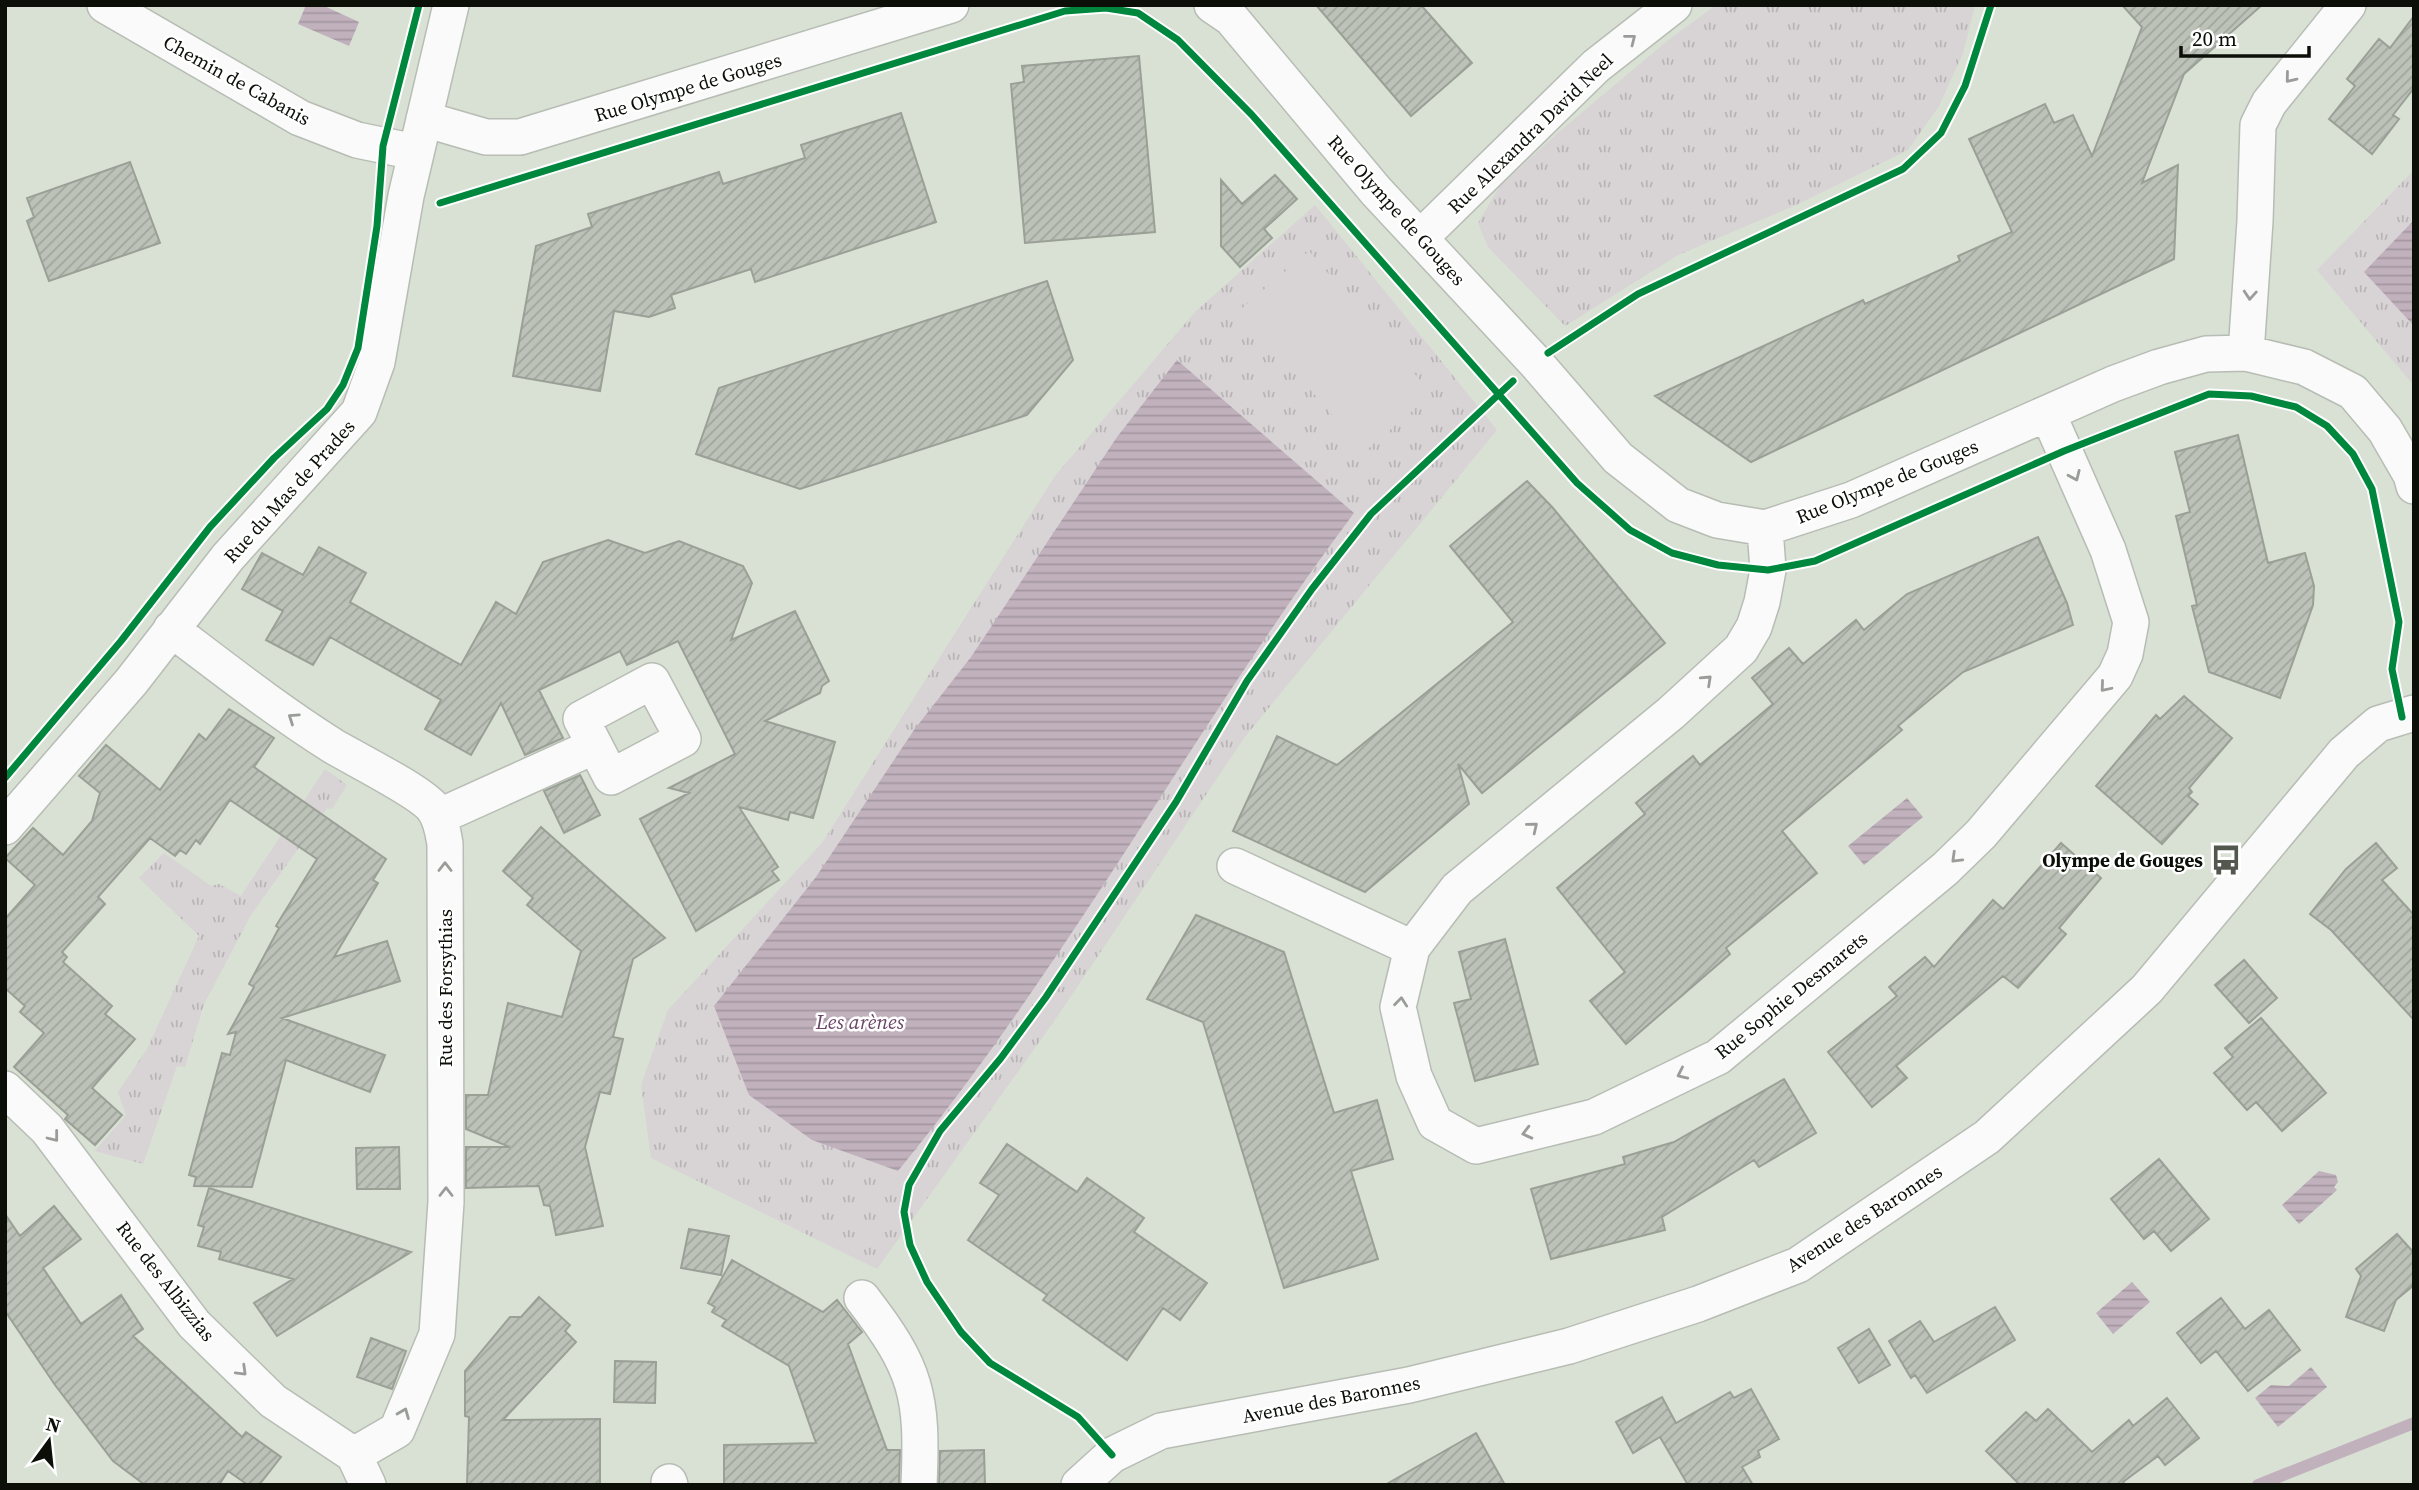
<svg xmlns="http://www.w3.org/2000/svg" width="2419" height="1490" viewBox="0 0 2419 1490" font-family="'Source Serif 4',serif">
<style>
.grass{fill:url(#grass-tufts)}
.park{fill:#d8d3d5}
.water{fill:url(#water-rules)}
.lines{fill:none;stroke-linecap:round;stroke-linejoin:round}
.stream{stroke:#c0b1bc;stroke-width:12}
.building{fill:url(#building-hatch);stroke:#9aa096;stroke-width:2}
.minor-casing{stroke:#b7bdb4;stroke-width:38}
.minor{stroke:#f9faf9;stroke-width:35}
.cycleway-casing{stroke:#fff;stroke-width:11}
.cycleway{stroke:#00873e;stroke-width:7}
.oneway{stroke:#9a9c99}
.labels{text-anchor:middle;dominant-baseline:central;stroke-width:5;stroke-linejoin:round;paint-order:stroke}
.street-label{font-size:19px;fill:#0b0f08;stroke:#fff}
.poi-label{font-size:19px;font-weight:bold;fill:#0b0f08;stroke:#fff;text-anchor:end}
.water-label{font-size:21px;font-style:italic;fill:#6c4668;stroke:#fff}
</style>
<defs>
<pattern id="grass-tufts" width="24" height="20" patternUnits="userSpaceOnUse" patternTransform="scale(1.75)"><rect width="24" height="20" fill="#d8d3d5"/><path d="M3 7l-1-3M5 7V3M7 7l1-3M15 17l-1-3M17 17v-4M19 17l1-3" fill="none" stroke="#b8b4b5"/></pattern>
<pattern id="water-rules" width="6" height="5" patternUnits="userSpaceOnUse" patternTransform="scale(1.75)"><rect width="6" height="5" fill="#c0b1bc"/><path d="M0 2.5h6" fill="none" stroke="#a497a0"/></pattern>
<pattern id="building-hatch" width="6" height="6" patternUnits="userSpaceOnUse" patternTransform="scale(1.75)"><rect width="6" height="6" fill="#bcc2b8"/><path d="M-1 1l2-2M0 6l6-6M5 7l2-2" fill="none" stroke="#a0a69d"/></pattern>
</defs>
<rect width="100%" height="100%" fill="#d9e0d4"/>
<path class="grass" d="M1716,5H1975L1963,53L1939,106L1908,150L1796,205L1678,255L1565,326L1488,247L1478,223L1500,186L1560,131L1666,42Z
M2414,170V386L2317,270Z
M1315,205L1497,430L1244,738L1057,1017L877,1269L651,1158L641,1085L668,1010L822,843L1055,476L1195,312Z
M325,769L347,785L332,809L327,808L251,915L204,1004L185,1067L177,1066L143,1164L95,1151L126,1115L118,1092L147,1049L199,936L139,878L164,853L211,886L219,884L241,896Z"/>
<path class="park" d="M1309,251L1432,394L1364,452L1241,309Z"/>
<path class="water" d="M306,5H322L359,22L349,46L298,24Z
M2414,220V326L2364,272Z
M1177,360L1354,513C1194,727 1068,964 898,1171L812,1140L749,1095L714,1006L816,877L914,730L971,657L1117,437Z
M1907,798L1923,817L1864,865L1848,846Z
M2319,1171L2336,1175L2338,1182L2334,1187L2337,1190L2299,1224L2282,1205Z
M2132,1282L2150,1302L2113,1334L2096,1313Z
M2311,1367L2327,1387L2278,1427L2255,1398L2271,1385L2289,1386Z"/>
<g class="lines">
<path class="stream" d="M2258,1485L2414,1423"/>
</g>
<path class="building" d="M1316,5H1421L1472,63L1411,116Z
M2122,5H2262L2184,74L2142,183L2178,165L2174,259L1751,462L1655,396L1863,300L1865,304L1960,261L1958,256L2012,232L1969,139L2045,104L2054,123L2073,115L2092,156L2142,27Z
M2414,16V88L2393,115L2399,119L2372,154L2329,119L2355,86L2347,79L2379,39L2390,48Z
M1139,56L1155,232L1025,243L1011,84L1024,82L1022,66Z
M901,113L936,222L755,282L751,269L671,295L675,308L649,317L614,311L600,391L513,376L536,246L592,227L588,214L719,172L723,184L805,158L801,145Z
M130,162L160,243L49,281L27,221L34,217L27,198Z
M1275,175L1297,199L1264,229L1272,238L1240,267L1221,246V180L1242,204Z
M1047,281L1073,360L1027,415L800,489L696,454L719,388Z
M2238,435L2268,563L2305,553L2314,586L2313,605L2280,698L2209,672L2192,606L2197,605L2176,516L2190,512L2175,452Z
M1527,481L1553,508L1665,643L1482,793L1458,764L1469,804L1365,892L1233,831L1277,736L1337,765L1513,622L1450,546Z
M2038,537L2067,603L2073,625L1963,672L1898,726L1902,730L1782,831L1817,873L1726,948L1730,954L1626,1044L1590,1001L1625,972L1557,888L1645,814L1636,803L1693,756L1700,765L1773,704L1752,678L1789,648L1803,664L1856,620L1864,630L1907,594Z
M608,540L645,553L679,541L743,566L752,583L731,640L795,611L829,681L822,686L820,693L765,721L835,742L813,818L790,812L788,820L739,807L778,867L772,871L779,880L696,931L640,819L689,793L669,788L735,754L678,641L627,665L620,651L539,690L563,738L525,755L501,703L471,755L425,729L441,700L330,637L313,665L266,640L283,611L242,589L262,553L303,575L319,547L366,573L350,602L461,665L496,602L516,614L543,562Z
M2184,696L2232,738L2189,788L2192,792L2188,796L2198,804L2162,844L2096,786L2156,715L2160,719Z
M229,709L274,738L254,767L386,859L373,880L378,883L334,957L387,941L400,981L282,1018L385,1055L370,1092L286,1060L252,1187L194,1186L196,1177L189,1175L222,1053L230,1055L236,1032L228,1034L254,987L249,984L279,928L276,926L317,859L230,800L200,844L196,840L186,854L180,850L175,856L150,838L98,897L105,904L62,952L67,957L63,962L112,1006L105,1014L135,1039L92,1088L122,1115L95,1145L65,1119L68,1115L14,1067L44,1033L20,1012L25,1006L5,988V919L35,885L5,858L33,828L63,855L92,821L100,793L79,776L106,745L160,790L199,734L206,740Z
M580,775L600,815L564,833L544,791Z
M541,827L665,938L633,959L613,1037L623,1039L610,1094L600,1092L585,1147L603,1226L556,1235L550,1206L544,1205L539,1186L466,1188V1147H510L466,1129V1095H488L508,1003L562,1017L581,951L527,905L533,898L503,871Z
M2061,843L2101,878L2059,928L2066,934L2018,988L2003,976L1896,1066L1907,1078L1872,1107L1828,1052L1897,996L1889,987L1925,957L1934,967L1993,900L2003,909Z
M2376,843L2397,868L2382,880L2414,915V1020L2331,930L2310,914L2346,869Z
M1196,915L1284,952L1334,1113L1377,1100L1393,1159L1351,1171L1378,1259L1284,1288L1203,1022L1147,999Z
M1505,939L1538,1064L1475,1081L1454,1003L1471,999L1459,952Z
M2244,960L2277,998L2249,1023L2215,985Z
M2261,1018L2326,1093L2282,1131L2256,1102L2247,1110L2214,1073L2233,1057L2225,1048Z
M1784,1079L1816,1133L1759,1167L1754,1160L1662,1217L1665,1230L1551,1259L1531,1189L1625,1164L1623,1157L1674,1142Z
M1007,1144L1077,1192L1087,1178L1144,1218L1134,1232L1207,1283L1180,1320L1163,1308L1127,1360L1043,1300L1047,1295L968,1240L999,1195L980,1183Z
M399,1147L400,1189H357L356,1148Z
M2159,1159L2209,1219L2171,1251L2154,1231L2144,1239L2111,1199Z
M209,1188L411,1252L277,1336L254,1303L293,1279L219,1259L221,1252L198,1246L204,1227L198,1225Z
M54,1206L81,1239L43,1268L81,1324L121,1295L143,1329L133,1336L242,1437L246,1432L281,1457L259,1485H248L228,1471L219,1485H145L113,1461L55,1385L5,1311V1214L20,1236Z
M689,1229L729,1236L721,1275L681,1268Z
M2397,1234L2414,1253V1285L2396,1300L2384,1331L2346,1317L2361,1276L2356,1269Z
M732,1260L823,1312L837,1300L862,1332L848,1344L887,1450H900L899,1485H724V1445L816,1443L789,1366L722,1326L726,1320L712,1312L715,1307L708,1303Z
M539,1297L570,1325L565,1331L576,1342L503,1420L600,1419V1485H467L469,1417L465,1416V1371L510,1317H521Z
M2221,1298L2245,1329L2269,1310L2300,1350L2248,1391L2216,1351L2201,1363L2177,1333Z
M1995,1307L2015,1340L1927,1393L1915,1375L1911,1378L1889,1341L1920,1321L1934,1342Z
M1869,1329L1890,1365L1859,1383L1838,1348Z
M371,1338L406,1351L392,1389L357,1377Z
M615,1361L656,1362L655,1403L614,1402Z
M1751,1389L1779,1439L1758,1451L1760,1457L1742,1467L1753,1485H1688L1660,1437L1633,1453L1616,1422L1662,1397L1676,1423L1730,1392L1734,1398Z
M2167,1398L2199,1438L2165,1465L2158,1456L2123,1482L2125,1485H2020L1986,1451L2026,1412L2036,1421L2048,1409L2092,1452L2129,1420L2133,1426Z
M1476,1433L1505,1485H1385Z
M984,1450L985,1485H939L940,1451Z"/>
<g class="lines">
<g class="minor-casing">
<path id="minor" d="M105,5L300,118L357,140L415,152
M1212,5L1231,18L1376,191L1536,363L1618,458L1678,505L1717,520L1765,528L1851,500L2113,384L2159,367L2206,354L2246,353L2304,367L2353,392L2385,430L2411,475L2414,486
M424,119L486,137H520L951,5
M1421,237L1596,66L1674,5
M2246,353L2255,221L2258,125L2269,103L2348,5
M1765,528L1768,570L1762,602L1754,627L1741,649L1671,713L1457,889L1412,948L1398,1007L1414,1076L1435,1123L1476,1146L1594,1117L1718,1057L1945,869L1981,834L2115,676L2125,654L2131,622L2108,550L2048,414
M171,629C224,669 276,710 333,746C355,759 421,792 433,808C441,818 443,832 445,844L446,1202L437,1334L397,1430L354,1455
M438,817L595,746L611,777L683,739L652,681L581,719L595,746
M5,827L131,682L228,557L359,412L377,362L406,196L451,5
M1235,866L1412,948
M5,1089L47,1129L194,1324L273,1401L354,1455L368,1485
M862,1298C917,1369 923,1395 919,1485
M669,1482L670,1485
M1079,1485L1112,1455L1161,1431L1409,1385L1569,1346L1698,1304L1798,1265L1987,1137L2119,1015L2147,989L2344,753L2378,724L2414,713"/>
</g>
<use href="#minor" class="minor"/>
<g class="cycleway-casing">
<path id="cycleway" d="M440,203L1065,11L1106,8L1138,13L1178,40L1252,115L1577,483L1630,530L1672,553L1718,565L1768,570L1815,561L2064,451L2209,394L2251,396L2296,407L2327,426L2353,454L2372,489L2399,622L2392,669L2402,717
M1548,353L1638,294L1903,169L1941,133L1965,86L1991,5
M5,778L121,641L210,527L274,458L327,409L343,385L358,348L377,226L383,146L419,5
M1112,1455L1078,1417L990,1363L961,1332L927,1282L910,1245L904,1212L909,1185L940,1131L1001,1058L1046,997L1176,802L1247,681L1312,589L1371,514L1513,381"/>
</g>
<use href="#cycleway" class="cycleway"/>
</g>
<defs><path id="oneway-chevron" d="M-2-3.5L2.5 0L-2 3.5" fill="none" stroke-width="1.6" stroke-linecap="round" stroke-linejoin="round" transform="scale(1.75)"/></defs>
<g class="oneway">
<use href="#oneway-chevron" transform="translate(1631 39) rotate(-38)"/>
<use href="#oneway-chevron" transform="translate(2290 78) rotate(129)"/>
<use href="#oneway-chevron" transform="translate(2250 295) rotate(94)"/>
<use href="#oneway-chevron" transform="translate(2075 476) rotate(66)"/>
<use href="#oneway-chevron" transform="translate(1707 680) rotate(-43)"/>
<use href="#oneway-chevron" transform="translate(2105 687) rotate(130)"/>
<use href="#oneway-chevron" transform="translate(293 718) rotate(-146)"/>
<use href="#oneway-chevron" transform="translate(1533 827) rotate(-39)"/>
<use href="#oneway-chevron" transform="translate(1956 858) rotate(136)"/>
<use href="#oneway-chevron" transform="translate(445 867) rotate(-90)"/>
<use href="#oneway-chevron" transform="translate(1401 1002) rotate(-84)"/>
<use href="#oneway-chevron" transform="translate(1682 1074) rotate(155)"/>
<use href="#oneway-chevron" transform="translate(1527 1133) rotate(166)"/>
<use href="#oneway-chevron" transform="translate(54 1137) rotate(52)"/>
<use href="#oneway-chevron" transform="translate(446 1192) rotate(-90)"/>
<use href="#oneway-chevron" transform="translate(242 1371) rotate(44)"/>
<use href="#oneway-chevron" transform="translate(404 1413) rotate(-68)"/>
</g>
<defs>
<g id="bus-bare" transform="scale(2.415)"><path d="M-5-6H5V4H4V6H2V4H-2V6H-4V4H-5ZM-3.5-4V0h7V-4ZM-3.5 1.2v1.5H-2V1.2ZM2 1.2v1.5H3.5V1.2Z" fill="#53584f" stroke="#fff" stroke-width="2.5" paint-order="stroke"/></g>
</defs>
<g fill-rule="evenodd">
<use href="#bus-bare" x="2226" y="860"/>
</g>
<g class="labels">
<g class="street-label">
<text transform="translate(237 80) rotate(29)">Chemin de Cabanis</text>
<text transform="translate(688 87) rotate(-17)">Rue Olympe de Gouges</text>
<text transform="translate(1530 133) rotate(-44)">Rue Alexandra David Neel</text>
<text transform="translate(1397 210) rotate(48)">Rue Olympe de Gouges</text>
<text transform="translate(1887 481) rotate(-22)">Rue Olympe de Gouges</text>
<text transform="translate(289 491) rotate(-48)">Rue du Mas de Prades</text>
<text transform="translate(445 988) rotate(-90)">Rue des Forsythias</text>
<text transform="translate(1791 995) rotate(-39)">Rue Sophie Desmarets</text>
<text transform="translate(1864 1218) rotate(-33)">Avenue des Baronnes</text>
<text transform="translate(166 1281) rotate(52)">Rue des Albizzias</text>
<text transform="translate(1331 1399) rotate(-11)">Avenue des Baronnes</text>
</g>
<g class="poi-label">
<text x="2203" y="860">Olympe de Gouges</text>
</g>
<g class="water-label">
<text x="860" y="1021">Les arènes</text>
</g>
</g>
<rect width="2419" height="1490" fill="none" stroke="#0b0f08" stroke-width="14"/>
<g transform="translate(49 1441) rotate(15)" stroke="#ffffff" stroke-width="5" paint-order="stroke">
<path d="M0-5L12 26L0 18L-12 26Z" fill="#0b0f08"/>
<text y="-10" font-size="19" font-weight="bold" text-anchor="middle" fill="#0b0f08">N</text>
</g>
<path d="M2181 46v10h128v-10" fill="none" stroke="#0b0f08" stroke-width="3.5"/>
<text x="2192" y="46" font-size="21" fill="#0b0f08" stroke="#ffffff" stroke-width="5" paint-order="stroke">20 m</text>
</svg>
